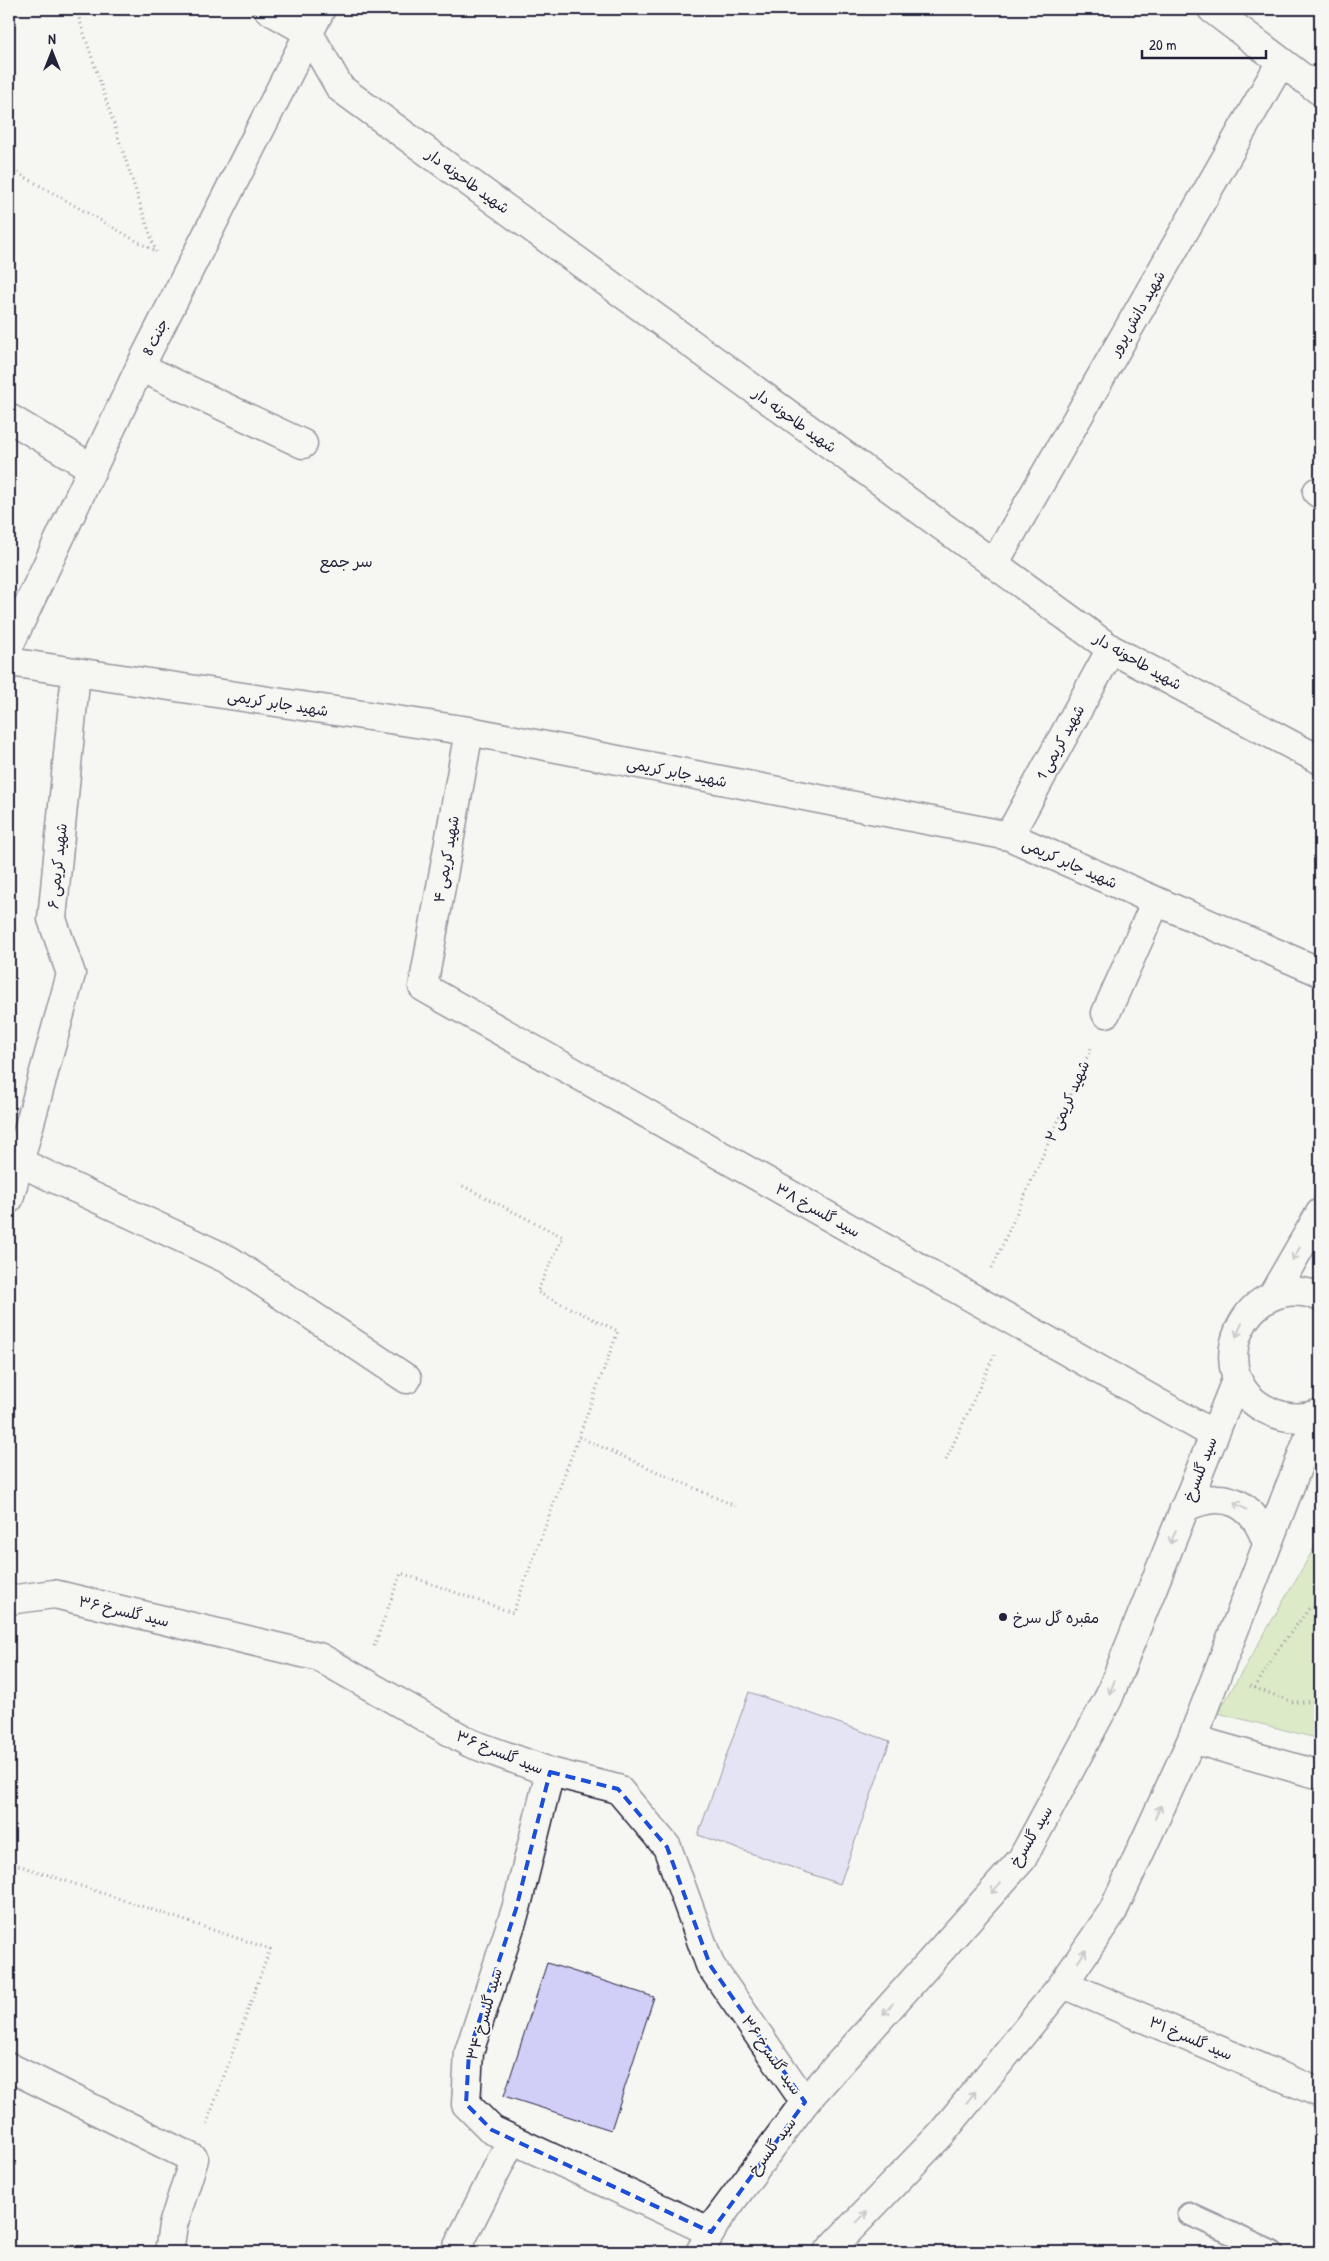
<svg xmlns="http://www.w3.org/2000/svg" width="1329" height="2261" viewBox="0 0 1329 2261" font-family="'Patrick Hand','Playpen Sans Arabic',sans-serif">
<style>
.green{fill:#bcdb93;stroke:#6f7e67}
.building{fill:#d1cff7;stroke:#22223b}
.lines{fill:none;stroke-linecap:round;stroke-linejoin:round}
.lane-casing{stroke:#22223b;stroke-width:25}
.street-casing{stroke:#22223b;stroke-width:31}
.secondary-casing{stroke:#22223b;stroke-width:31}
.path{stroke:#22223b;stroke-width:3;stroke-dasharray:1 4;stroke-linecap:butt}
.lane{stroke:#f6f6f2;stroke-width:21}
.street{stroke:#f6f6f2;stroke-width:28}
.secondary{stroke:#f6f6f2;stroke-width:28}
.oneway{stroke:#9797a0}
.marked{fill:none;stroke:#1d4ed8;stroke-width:4;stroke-dasharray:10 6;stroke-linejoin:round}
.poi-dot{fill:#22223b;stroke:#f6f6f2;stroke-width:2}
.labels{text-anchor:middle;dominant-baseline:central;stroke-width:4;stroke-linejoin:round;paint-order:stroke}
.street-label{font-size:15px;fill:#22223b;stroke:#f6f6f2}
.poi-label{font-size:15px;fill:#22223b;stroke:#f6f6f2;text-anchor:start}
.neighbourhood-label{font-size:16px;fill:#22223b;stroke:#f6f6f2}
</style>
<rect width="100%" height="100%" fill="#f6f6f2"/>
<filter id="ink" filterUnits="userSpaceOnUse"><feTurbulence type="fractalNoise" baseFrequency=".02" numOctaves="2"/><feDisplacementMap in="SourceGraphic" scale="10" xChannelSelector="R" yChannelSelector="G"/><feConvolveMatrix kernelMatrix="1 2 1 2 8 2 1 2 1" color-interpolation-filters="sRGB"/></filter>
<g filter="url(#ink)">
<path class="green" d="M1320,1538V1739L1218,1713Z"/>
<path class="building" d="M749,1692L890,1741L840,1884L698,1835Z
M547,1963L654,1997L611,2130L504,2096Z"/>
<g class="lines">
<g class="lane-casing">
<path id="lane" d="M1189,2214L1272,2252"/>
</g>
<g class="street-casing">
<path id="street" d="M268,9L308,32L340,88L1111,649L1320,760
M1212,9L1320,91
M140,367L303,444
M9,418L92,468
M1317,492L1320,494
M994,564L1281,62
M9,646L140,367L321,9
M9,662L469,731L1009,836L1156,901L1320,972
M469,731L423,987L1213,1434
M1009,836L1111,649
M1106,1013L1156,901
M19,1162L229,1260L407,1379
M9,1199L71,974L52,919L76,672
M9,1600L54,1594L319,1657L470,1743L550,1772L618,1789L667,1847L710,1965L805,2102
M1192,1739L1320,1775
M550,1772L516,1909L469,2052L466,2104L492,2130L711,2232
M1063,1984L1320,2093
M9,2067L194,2159L173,2225L169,2252
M455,2252L512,2139"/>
</g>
<g class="secondary-casing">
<path id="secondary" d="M1272,1296L1320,1213
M1320,1297C1246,1266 1196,1377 1269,1411C1286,1419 1303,1420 1320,1413
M1184,1508C1224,1488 1254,1502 1267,1544
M700,2252L716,2222L805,2102L1022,1859L1108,1699L1237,1378
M828,2252L942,2133L1063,1984L1113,1911L1192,1739L1318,1414"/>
</g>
<path class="path" d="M76,9L156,252
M9,168L156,252
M992,1268L1092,1046
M579,1437L735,1506
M946,1460L996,1351
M374,1646L401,1573L513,1613L618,1331L537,1292L563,1237L459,1184
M1250,1686L1293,1702H1320
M1255,1688L1276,1652L1309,1609L1320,1605
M9,1862L270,1949L206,2126"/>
<use href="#lane" class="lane"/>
<use href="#street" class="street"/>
<use href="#secondary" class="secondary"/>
</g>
<defs><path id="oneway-shaft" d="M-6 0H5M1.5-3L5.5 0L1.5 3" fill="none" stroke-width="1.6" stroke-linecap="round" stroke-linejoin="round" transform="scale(1.25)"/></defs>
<g class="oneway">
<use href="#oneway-shaft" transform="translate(1296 1254) rotate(120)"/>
<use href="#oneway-shaft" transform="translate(1239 1330) rotate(113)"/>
<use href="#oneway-shaft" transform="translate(1240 1506) rotate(-150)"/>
<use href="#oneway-shaft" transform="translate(1173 1537) rotate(112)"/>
<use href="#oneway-shaft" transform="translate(1112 1687) rotate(112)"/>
<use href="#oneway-shaft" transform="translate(1158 1812) rotate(-65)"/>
<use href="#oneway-shaft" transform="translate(996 1888) rotate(132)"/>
<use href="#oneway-shaft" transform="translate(1082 1956) rotate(-56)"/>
<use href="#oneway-shaft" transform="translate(888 2009) rotate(132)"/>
<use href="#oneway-shaft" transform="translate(971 2097) rotate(-51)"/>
<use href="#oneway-shaft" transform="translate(862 2217) rotate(-46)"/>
</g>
</g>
<path d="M0 0H1329V2261H0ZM550,1772L618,1789L667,1847L710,1965L805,2102L711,2232L492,2130L466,2104L469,2052L516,1909Z" fill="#f6f6f2" fill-opacity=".55" fill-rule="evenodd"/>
<path class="marked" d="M550,1772L618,1789L667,1847L710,1965L805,2102L711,2232L492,2130L466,2104L469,2052L516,1909Z"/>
<circle class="poi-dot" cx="1003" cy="1617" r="5"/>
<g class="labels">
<g class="street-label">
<text transform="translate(468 181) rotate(36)">شهيد طاحونه دار</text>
<text transform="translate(1137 313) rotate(-60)">شهید دانش پرور</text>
<text transform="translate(155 337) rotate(-63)">جنت 8</text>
<text transform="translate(795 420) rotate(36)">شهيد طاحونه دار</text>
<text transform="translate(1138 661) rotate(30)">شهيد طاحونه دار</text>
<text transform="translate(278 703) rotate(9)">شهید جابر کریمی</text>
<text transform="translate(1060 742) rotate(-61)">شهید کریمی 1</text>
<text transform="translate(677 772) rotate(11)">شهید جابر کریمی</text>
<text transform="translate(446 859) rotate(-80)">شهید کریمی ۴</text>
<text transform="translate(1070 863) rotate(24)">شهید جابر کریمی</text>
<text transform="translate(57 866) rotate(-84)">شهید کریمی ۶</text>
<text transform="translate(1067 1101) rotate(-66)">شهید کریمی ۲</text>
<text transform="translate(818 1210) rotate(29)">سید گلسرخ ۳۸</text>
<text transform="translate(1200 1469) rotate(-69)">سید گلسرخ</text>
<text transform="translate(124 1611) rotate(13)">سید گلسرخ ۳۶</text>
<text transform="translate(500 1752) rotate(22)">سید گلسرخ ۳۶</text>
<text transform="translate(1031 1836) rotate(-59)">سید گلسرخ</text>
<text transform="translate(484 2014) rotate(-74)">سید گلسرخ ۳۴</text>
<text transform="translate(1191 2038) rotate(23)">سید گلسرخ ۳۱</text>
<text transform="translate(772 2055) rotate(55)">سید گلسرخ ۳۶</text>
<text transform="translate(772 2146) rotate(-53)">سید گلسرخ</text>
</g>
<g class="poi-label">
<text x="1013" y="1617">مقبره گل سرخ</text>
</g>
<g class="neighbourhood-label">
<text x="346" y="561">سر جمع</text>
</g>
</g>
<rect width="1329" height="2261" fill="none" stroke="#f6f6f2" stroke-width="30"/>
<rect x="15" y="15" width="1299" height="2231" fill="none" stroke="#22223b" stroke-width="2" filter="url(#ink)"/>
<g transform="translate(52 52)" stroke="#f6f6f2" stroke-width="4" paint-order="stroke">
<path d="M0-4L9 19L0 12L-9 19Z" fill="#22223b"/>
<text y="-8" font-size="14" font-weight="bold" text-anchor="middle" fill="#22223b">N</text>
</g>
<path d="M1142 50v8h124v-8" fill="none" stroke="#22223b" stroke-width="2.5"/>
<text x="1149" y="50" font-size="15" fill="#22223b" stroke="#f6f6f2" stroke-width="4" paint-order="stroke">20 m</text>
</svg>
